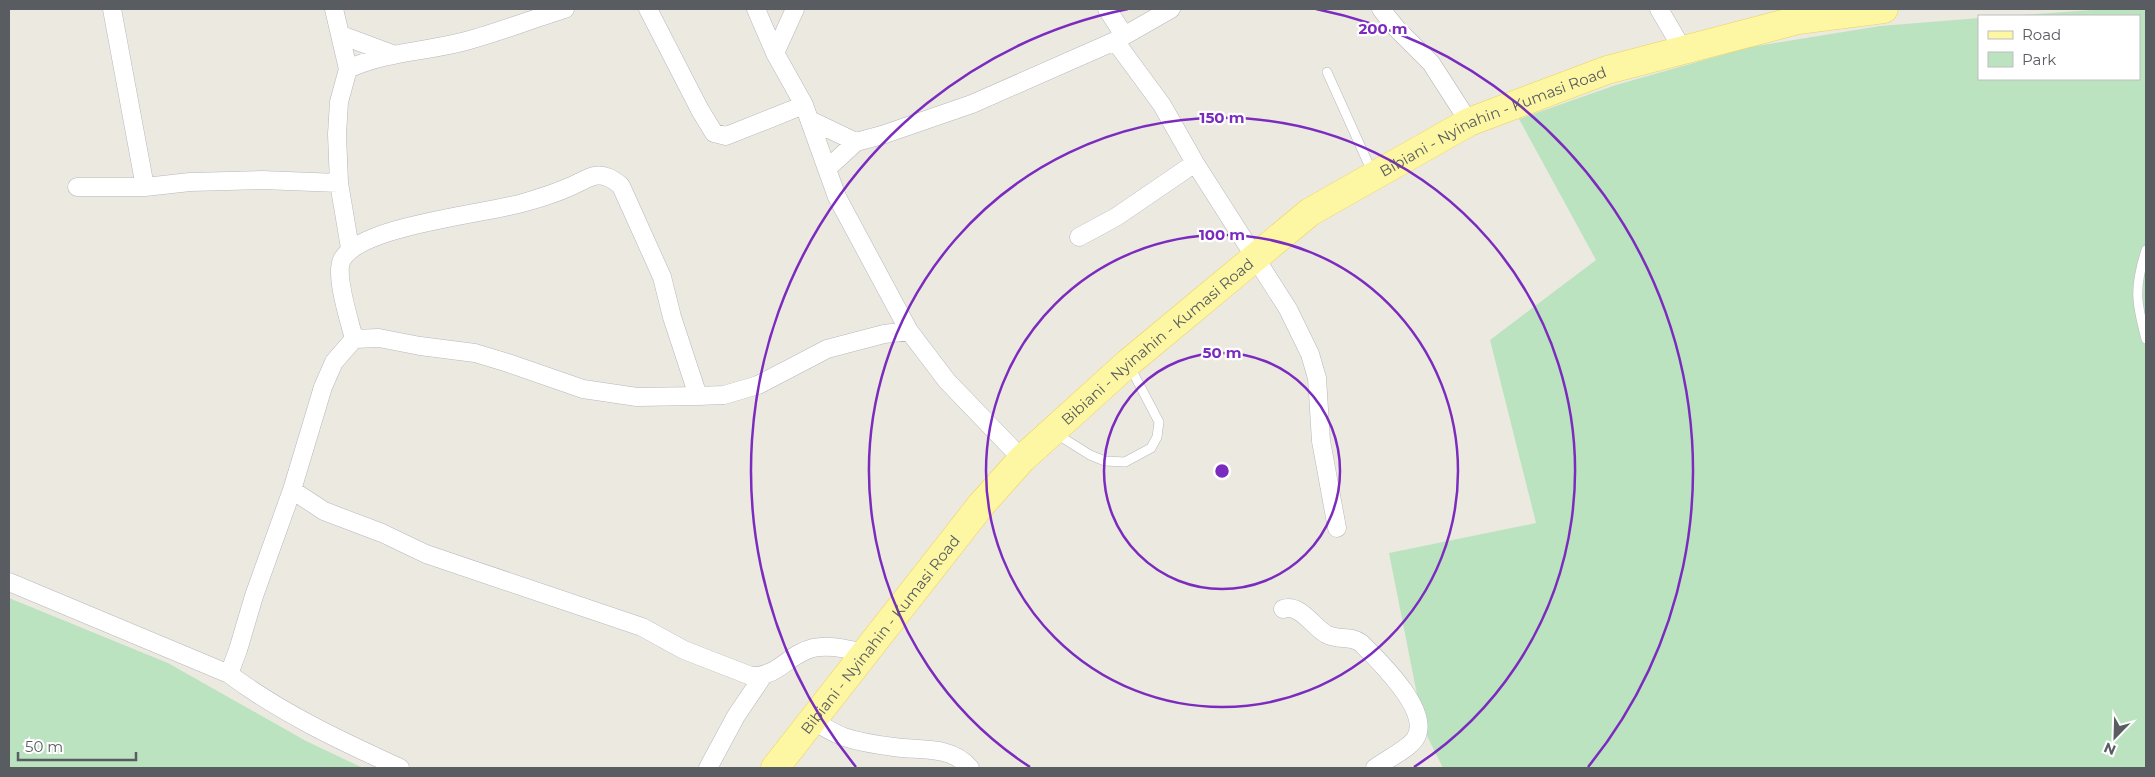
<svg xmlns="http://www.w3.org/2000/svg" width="2155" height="777" viewBox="0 0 2155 777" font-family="Montserrat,sans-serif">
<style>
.green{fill:#bce3c0}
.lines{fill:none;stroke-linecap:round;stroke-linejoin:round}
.lane-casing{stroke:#b6b7bd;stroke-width:10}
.street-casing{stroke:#b6b7bd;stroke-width:19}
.primary-casing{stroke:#eed157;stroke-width:29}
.lane{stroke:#fff;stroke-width:9}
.street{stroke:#fff;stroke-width:18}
.primary{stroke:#fdf6a3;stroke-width:28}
.ring{fill:none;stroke:#7b2cbf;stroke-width:2.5}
.labels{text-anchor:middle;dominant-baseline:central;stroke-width:4.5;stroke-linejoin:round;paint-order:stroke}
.street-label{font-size:15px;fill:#595c61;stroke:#fff}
.centre{fill:#7b2cbf;stroke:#fff;stroke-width:2.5}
.ring-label{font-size:15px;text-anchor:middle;font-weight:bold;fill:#7b2cbf;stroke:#fff;stroke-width:4.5;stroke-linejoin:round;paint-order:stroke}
</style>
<rect width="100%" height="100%" fill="#eceae0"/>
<path class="green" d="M2106,9H2146V768H1443L1424,730L1389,553L1536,523L1490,340L1596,260L1519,119L1616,85L1750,47L1880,26L1979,18V79H2139V16H2005Z
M9,598L168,663L306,741L363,768H9Z"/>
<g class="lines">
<g class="lane-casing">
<path id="lane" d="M1327,72L1373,174
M2146,250C2134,288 2136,302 2146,339
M1055,433L1090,455L1105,461L1125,462L1151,448L1157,437L1159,422L1129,365"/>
</g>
<g class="street-casing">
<path id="street" d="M112,9L145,187
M334,9L348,69L339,102L337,134L339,183L350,248
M648,9L700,110L714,133L726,136L804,105
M756,9L775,53L804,105L837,197L909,331L947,381L1022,459
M1107,9L1124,35
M1381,9L1397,29L1431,63L1469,122
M1659,9L1683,50
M341,35L392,54
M1115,41L1162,105L1195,163L1288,309L1310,354L1317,378L1321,441L1337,528
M775,53L795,9
M348,69C388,51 425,52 466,41C500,32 532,19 565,9
M810,120L856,142
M828,168L856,142L882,135L972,104L1115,41L1171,9
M77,187H145L190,182L262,180L339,183
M1079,237L1116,217L1195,163
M354,339C350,322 333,272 343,258C365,225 486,214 526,202C540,198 556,193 569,187C577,184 586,178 594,176C605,174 613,179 621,186L662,277L672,317L698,396
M292,490L324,511L382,533L426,554L642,627L684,650L751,676C779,677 788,654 813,648C831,644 849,650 866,653
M9,582L229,674C281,713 341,741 400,768
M1283,609C1300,603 1313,627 1326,634C1338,641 1350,635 1361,643C1378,660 1433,712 1415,739C1408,749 1386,760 1375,768
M229,674L238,650L254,596L292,490L323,387L334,362L354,339L379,338L420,346L475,353L508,363L583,389L637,397L698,396L724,395L758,385L827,349L884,334L909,331
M813,721C823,726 833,733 844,737C859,742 878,745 894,747C920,751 951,745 970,768
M708,768L736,716L763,676"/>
</g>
<g class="primary-casing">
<g id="primary">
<path id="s1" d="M775,768L981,505L1022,459L1128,363L1310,212L1469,122L1607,70L1798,20L1884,9"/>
</g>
</g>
<use href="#lane" class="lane"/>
<use href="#street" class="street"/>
<use href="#primary" class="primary"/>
</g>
<g class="ring">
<circle cx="1222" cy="471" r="118"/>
<circle cx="1222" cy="471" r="236"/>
<path d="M1030 767A353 353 0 1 1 1414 767"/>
<path d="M856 767A471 471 0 0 1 1128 9M1316 9A471 471 0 0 1 1588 767"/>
</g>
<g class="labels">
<g class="street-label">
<text stroke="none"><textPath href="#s1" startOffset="980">Bibiani - Nyinahin - Kumasi Road</textPath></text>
<text stroke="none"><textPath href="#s1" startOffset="575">Bibiani - Nyinahin - Kumasi Road</textPath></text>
<text stroke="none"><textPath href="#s1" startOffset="170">Bibiani - Nyinahin - Kumasi Road</textPath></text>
</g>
</g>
<circle cx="1222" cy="471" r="8" class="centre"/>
<g class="ring-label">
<text x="1383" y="34">200 m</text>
<text x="1222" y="123">150 m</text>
<text x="1222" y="240">100 m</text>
<text x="1222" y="358">50 m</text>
</g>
<rect width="2155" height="777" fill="none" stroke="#595c61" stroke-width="20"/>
<rect x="1978" y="15" width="162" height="65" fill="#ffffff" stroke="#bdbec0"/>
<rect x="1988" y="31" width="25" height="8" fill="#fdf6a3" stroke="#bdbec0"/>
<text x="2022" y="40" font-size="15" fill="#595c61">Road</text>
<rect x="1988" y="52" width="25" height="15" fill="#bce3c0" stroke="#bdbec0"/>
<text x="2022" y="65" font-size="15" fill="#595c61">Park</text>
<g transform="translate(2115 737) rotate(203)" stroke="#ffffff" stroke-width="4" paint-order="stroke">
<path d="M0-4L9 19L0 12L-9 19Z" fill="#595c61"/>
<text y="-8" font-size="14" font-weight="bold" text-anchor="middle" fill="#595c61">N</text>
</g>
<path d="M18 752v8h118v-8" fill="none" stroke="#595c61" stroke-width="2.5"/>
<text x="25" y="752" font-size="15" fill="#595c61" stroke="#ffffff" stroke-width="4" paint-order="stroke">50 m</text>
</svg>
